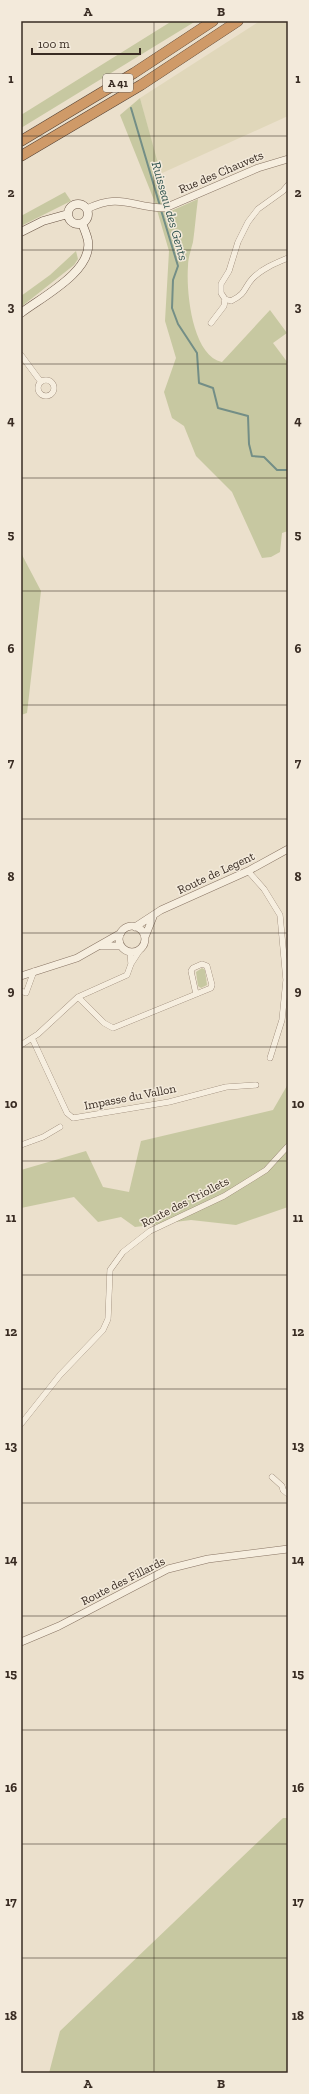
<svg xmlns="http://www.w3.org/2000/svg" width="309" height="2094" viewBox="0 0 309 2094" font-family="'Zilla Slab',serif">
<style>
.farmland{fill:#e0d7ba}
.green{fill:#c7c8a1}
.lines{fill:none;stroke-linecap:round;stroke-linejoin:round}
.stream{stroke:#738e86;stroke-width:2}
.minor-casing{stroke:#877362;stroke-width:6}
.tertiary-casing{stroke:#877362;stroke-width:8}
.secondary-casing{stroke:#695445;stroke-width:9}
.motorway-casing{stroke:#554235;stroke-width:11}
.minor{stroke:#f6eedf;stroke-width:5.5}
.tertiary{stroke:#f6eedf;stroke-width:7}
.secondary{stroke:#f6eedf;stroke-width:8}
.motorway{stroke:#cf9a68;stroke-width:10}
.grid{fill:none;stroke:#392c23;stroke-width:1;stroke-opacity:0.55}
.labels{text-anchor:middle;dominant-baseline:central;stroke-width:3;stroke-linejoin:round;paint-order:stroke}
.shield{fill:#f3eadb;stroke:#71655a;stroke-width:1}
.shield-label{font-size:11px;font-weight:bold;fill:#392c23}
.street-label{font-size:12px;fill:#392c23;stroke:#f3eadb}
.water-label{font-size:13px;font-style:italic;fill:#345752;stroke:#f3eadb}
.neatline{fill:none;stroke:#392c23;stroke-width:1.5}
.grid-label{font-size:13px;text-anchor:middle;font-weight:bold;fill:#392c23}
</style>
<rect width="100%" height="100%" fill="#ebe0cc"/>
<path class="farmland" d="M260,21H288V116L160,174L140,98Z"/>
<path class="green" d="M172,21H196L21,128V115Z
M140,98L171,211L198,199C196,213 195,228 193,242C191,250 188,258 188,266C186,291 192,356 222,362L270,310L287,333L273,343L288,363V531L282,533L280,552L271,557L262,558L232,492L196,456L184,426L172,418L164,392L176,358L165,321L169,251L154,200L120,115Z
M65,192L71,201L21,226V216Z
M76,251L78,259L74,265L21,307V296L50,275Z
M21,553L41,591L27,713L21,715Z
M202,968L205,970L207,985L201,988L198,986L196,972Z
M288,1084V1207L236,1225L191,1220L135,1227L121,1217L98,1222L74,1197L21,1208V1170L86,1151L103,1187L129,1192L141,1141L273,1110Z
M283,1818H288V2073H49L60,2031Z"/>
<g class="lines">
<path class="stream" d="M131,108L160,206
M161,210L178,266L173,280L172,308L178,324L197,353L199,383L213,388L218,408L248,416L249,444L252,456L264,457L277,470H288"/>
<g class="minor-casing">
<path id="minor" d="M288,185L283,191L258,209L248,222L238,242L229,271L221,284V293L225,299L231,301C247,293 243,289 252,279C261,269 276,263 288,258
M211,323L224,306L225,299
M21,355L41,382
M38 388a8 8 0 1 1 16 0a8 8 0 1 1-16 0Z
M248,871L264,889L280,915L286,980L282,1020L270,1058
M131,964L140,950
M21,991L26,993L34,971
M78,997L104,1023L113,1028L211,988L212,985L207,966L202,964L193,968L191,971L196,994
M32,1038L67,1113L73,1118L169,1102L226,1087L256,1085
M21,1045L38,1034L78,997L127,975L131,964L130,952
M21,1145L43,1137L60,1127
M21,1424L60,1375L103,1330L108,1319L110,1270L123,1252L150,1231L224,1196L266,1170L288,1146
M272,1477L282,1486L283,1490L288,1494"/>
</g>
<g class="tertiary-casing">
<path id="tertiary" d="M87,209C121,192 132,208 165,208L258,168L288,159
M119 939a13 13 0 1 1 26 0a13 13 0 1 1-26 0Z
M135,927L161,910L248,871L288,849
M145,937L153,917
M101,946H121
M21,976L77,958L121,933
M21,1642L59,1626L168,1569L208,1559L288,1549"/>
</g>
<g class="secondary-casing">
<path id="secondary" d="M68 214a10 10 0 1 1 20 0a10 10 0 1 1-20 0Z
M21,232L43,221L68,214
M21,313C42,297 93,271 88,241C87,235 84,229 82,223"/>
</g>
<g class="motorway-casing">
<path id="motorway" d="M21,141L134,73L213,21
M21,156L141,85L238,21"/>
</g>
<use href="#minor" class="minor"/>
<use href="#tertiary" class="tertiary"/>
<use href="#secondary" class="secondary"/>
<use href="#motorway" class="motorway"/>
</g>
<path class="grid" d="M154,21V2073M21,136H288M21,250H288M21,364H288M21,478H288M21,591H288M21,705H288M21,819H288M21,933H288M21,1047H288M21,1161H288M21,1275H288M21,1389H288M21,1503H288M21,1616H288M21,1730H288M21,1844H288M21,1958H288"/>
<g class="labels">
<rect class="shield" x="103" y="74" width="30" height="18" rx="3"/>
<g class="shield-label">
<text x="118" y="83">A 41</text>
</g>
<g class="street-label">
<text transform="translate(221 172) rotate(-23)">Rue des Chauvets</text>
<text transform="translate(216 873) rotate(-25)">Route de Legent</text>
<text transform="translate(130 1097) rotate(-11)">Impasse du Vallon</text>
<text transform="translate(185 1202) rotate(-27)">Route des Triollets</text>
<text transform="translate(123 1581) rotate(-27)">Route des Fillards</text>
</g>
<g class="water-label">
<text transform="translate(170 211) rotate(74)">Ruisseau des Gents</text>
</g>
</g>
<rect width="309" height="2094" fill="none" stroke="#f3eadb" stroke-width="44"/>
<path d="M32 48v6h108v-6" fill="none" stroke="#392c23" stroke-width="2"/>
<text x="38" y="48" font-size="12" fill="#392c23" stroke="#f3eadb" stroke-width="3" paint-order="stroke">100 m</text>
<rect x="22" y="22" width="265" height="2050" class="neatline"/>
<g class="grid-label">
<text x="88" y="16">A</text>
<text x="221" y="16">B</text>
<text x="11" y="83">1</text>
<text x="298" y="83">1</text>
<text x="11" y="197">2</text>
<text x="298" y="197">2</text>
<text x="11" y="311">3</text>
<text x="298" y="311">3</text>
<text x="11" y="425">4</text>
<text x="298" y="425">4</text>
<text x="11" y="539">5</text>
<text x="298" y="539">5</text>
<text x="11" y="653">6</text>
<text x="298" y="653">6</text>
<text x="11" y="767">7</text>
<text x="298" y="767">7</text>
<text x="11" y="881">8</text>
<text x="298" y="881">8</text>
<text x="11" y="995">9</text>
<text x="298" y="995">9</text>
<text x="11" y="1108">10</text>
<text x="298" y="1108">10</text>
<text x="11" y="1222">11</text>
<text x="298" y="1222">11</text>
<text x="11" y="1336">12</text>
<text x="298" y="1336">12</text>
<text x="11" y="1450">13</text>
<text x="298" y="1450">13</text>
<text x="11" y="1564">14</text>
<text x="298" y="1564">14</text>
<text x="11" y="1678">15</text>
<text x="298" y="1678">15</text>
<text x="11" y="1792">16</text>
<text x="298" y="1792">16</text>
<text x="11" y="1906">17</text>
<text x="298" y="1906">17</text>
<text x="11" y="2020">18</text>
<text x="298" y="2020">18</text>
<text x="88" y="2088">A</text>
<text x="221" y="2088">B</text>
</g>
</svg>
